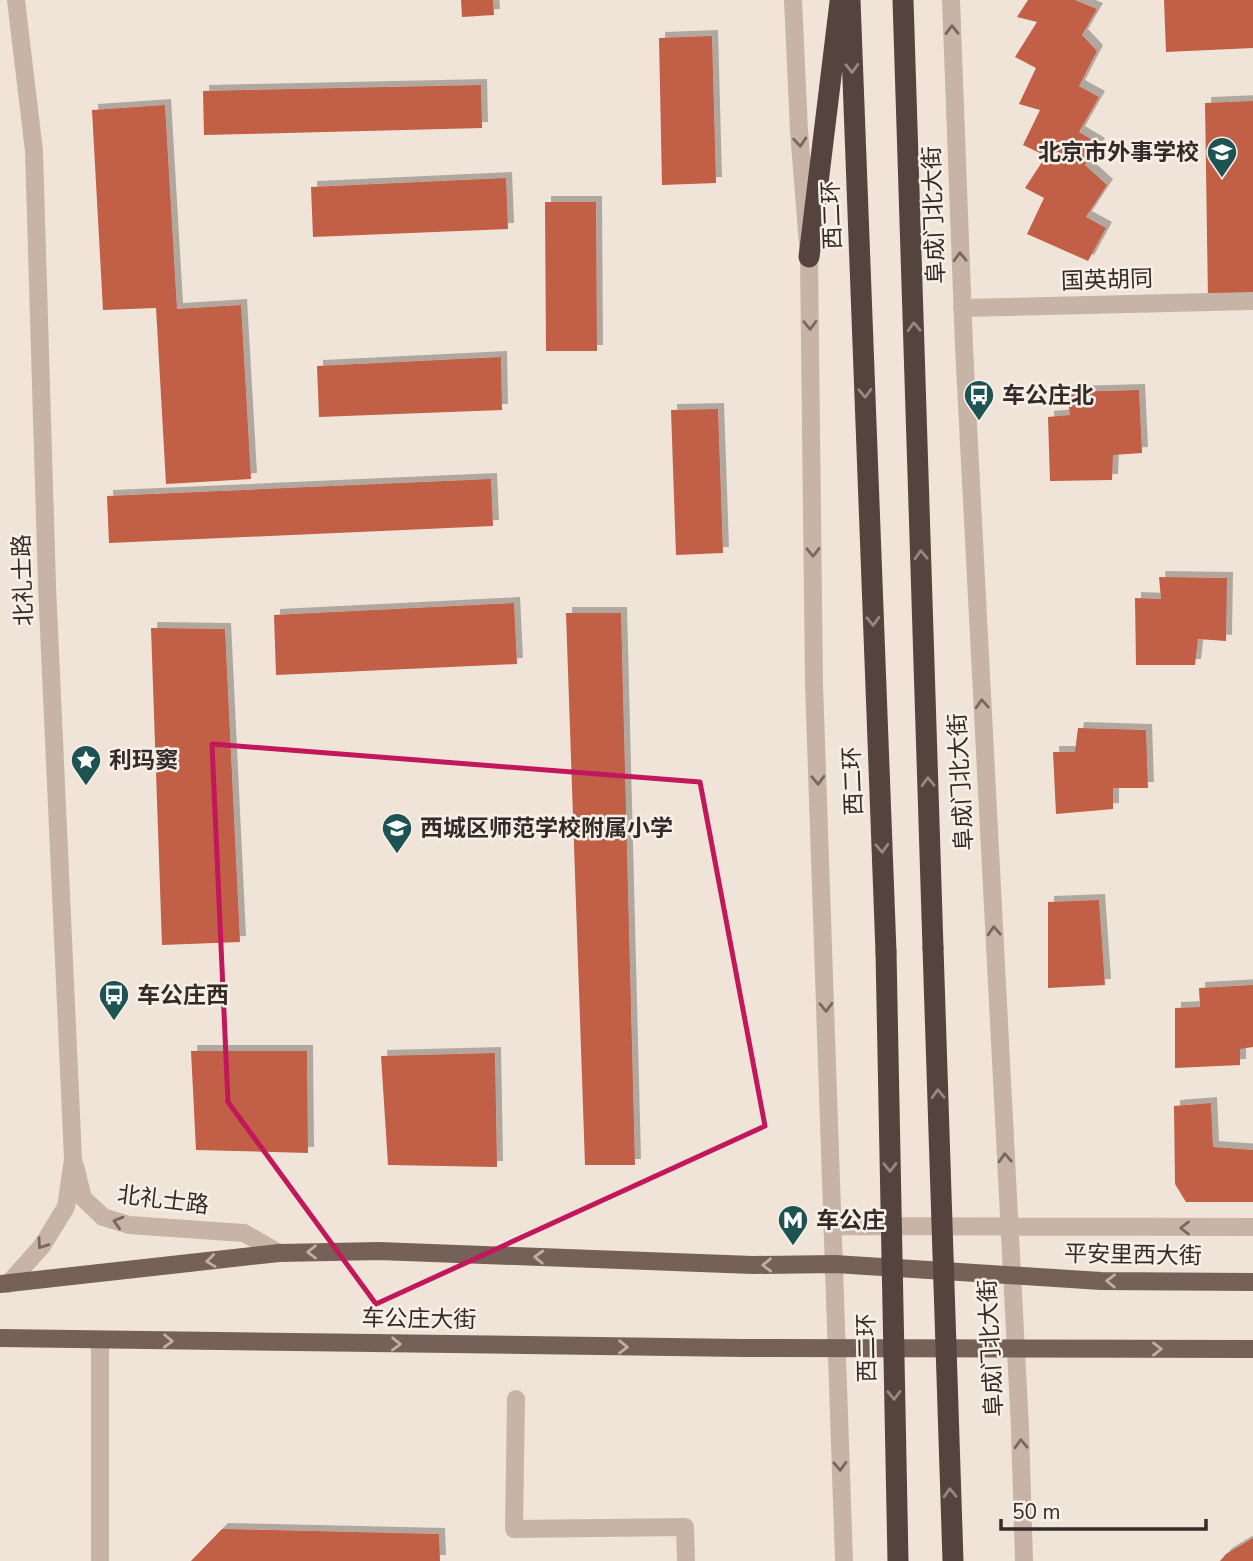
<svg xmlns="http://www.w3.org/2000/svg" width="1253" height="1561" viewBox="0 0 1253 1561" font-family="'Nunito Sans','Noto Sans SC',sans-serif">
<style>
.building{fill:#c25e46;filter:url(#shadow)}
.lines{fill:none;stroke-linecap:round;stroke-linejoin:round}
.minor{stroke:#c8b4a6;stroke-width:18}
.major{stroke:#766158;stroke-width:18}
.highway{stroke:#55443e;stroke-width:21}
.highway-bridge{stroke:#55443e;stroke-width:21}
.oneway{stroke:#776860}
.oneway2{stroke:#968881}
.oneway3{stroke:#beafa6}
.marked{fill:none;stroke:#c2185b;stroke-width:5;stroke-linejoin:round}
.labels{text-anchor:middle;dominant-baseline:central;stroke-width:5;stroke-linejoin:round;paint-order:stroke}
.poi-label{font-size:23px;font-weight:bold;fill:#342a27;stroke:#f8efe6;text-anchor:start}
.street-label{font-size:23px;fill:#342a27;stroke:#f8efe6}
</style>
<defs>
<filter id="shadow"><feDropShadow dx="6" dy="-6" stdDeviation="0" flood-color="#0004"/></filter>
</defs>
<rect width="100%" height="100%" fill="#f0e4d9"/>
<path class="building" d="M461,0H493L494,15L462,17Z
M1028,0H1075L1097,9L1082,35L1097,51L1079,86L1099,97L1079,132L1099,144L1085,165L1107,185L1086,217L1106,228L1088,261L1027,234L1044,198L1025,188L1046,156L1023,145L1040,110L1019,104L1036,68L1015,57L1037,22L1017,17Z
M1164,0H1253V48L1166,52Z
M712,36L716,183L662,185L659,38Z
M481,85L482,128L204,135L203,91Z
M1253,101V299L1208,300L1205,103Z
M165,105L177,309L241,305L251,479L166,484L156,308L103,310L92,110Z
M506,178L508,229L313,237L311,187Z
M545,202H596L597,351H546Z
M501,357L502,410L319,417L317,366Z
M1139,390L1142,453L1113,455L1112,480L1050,481L1048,417L1070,415L1067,392Z
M718,409L723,553L676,555L671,410Z
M491,479L493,526L109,543L107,496Z
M1159,577L1227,578L1226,641L1198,639L1195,665H1136L1135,598L1161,599Z
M514,603L517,664L276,675L274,615Z
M566,613H621L635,1165H585Z
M151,628L225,629L240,942L162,945Z
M1078,728L1146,730L1148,788H1113V809L1056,814L1053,752H1075Z
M1099,900L1105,985L1048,988V902Z
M1253,985V1047L1240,1049V1065L1175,1068V1008L1200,1007L1199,988Z
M191,1051H307L308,1153L196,1150Z
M495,1053L497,1167L388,1165L381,1056Z
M1211,1103L1213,1147L1253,1150V1202H1186L1175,1184L1174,1106Z
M222,1529L439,1534L440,1561H191Z
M1253,1538V1561H1220L1226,1554Z"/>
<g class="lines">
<path class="minor" d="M793,0L799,131L809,257L814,684L844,1561
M951,0L964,347L1020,1428L1024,1561
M962,308L1253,301
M75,1166L83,1198L103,1217L129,1225L244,1233L279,1253
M834,1226L1253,1227
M8,1284L42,1246L66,1207L73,1159L47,586L34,151L16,0
M100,1340V1561
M516,1399L514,1529L685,1527L686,1561"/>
<path class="major" d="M0,1284L279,1253L379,1251L753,1265L835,1264L1101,1281L1253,1282
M0,1338L743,1348L1253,1349"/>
<path class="highway" d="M850,0L886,952
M903,0L933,948
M809,257L840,2"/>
<path class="highway-bridge" d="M933,948L953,1561
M886,952L898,1561"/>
</g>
<defs><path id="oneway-chevron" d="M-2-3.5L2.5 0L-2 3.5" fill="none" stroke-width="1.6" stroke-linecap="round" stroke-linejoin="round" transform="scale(1.75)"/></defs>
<g class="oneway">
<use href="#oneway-chevron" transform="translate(952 30) rotate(-91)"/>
<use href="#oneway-chevron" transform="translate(800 142) rotate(85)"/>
<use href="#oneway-chevron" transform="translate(960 257) rotate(-92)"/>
<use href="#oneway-chevron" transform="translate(810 325) rotate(89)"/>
<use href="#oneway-chevron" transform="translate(813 552) rotate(89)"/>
<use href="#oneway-chevron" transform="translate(982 704) rotate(-93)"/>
<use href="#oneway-chevron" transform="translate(818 780) rotate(88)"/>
<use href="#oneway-chevron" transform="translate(994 931) rotate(-93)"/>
<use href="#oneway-chevron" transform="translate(826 1007) rotate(88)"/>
<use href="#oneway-chevron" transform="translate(1005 1158) rotate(-93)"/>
<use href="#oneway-chevron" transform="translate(118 1222) rotate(-164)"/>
<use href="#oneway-chevron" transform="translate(1185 1228) rotate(180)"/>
<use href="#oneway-chevron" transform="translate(42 1244) rotate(125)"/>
<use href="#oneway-chevron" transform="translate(1021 1444) rotate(-92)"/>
<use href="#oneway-chevron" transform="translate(840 1466) rotate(88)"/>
</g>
<g class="oneway2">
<use href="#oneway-chevron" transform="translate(852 68) rotate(88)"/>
<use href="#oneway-chevron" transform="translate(914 327) rotate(-92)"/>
<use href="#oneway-chevron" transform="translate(865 393) rotate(88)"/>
<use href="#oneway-chevron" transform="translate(921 555) rotate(-92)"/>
<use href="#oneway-chevron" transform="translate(873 621) rotate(88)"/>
<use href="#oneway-chevron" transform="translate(928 782) rotate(-92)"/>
<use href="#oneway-chevron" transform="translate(882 848) rotate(88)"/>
<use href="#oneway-chevron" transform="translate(938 1094) rotate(-92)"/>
<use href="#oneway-chevron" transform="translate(890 1167) rotate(89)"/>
<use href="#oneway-chevron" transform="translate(894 1395) rotate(89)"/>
<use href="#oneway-chevron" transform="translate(950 1493) rotate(-92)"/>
</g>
<g class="oneway3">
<use href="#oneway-chevron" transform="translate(312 1252) rotate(179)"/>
<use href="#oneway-chevron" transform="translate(539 1257) rotate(-178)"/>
<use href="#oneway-chevron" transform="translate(211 1261) rotate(173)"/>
<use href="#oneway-chevron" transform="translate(767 1265) rotate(179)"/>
<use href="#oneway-chevron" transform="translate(1111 1281) rotate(-179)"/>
<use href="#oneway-chevron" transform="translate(168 1341) rotate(1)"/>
<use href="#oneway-chevron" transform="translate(396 1344) rotate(1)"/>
<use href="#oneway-chevron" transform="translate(623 1347) rotate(1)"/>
<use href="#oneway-chevron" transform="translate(1157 1349)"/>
</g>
<path class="marked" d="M212,744L700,782L765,1126L376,1304L228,1102Z"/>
<defs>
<g id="school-pin" transform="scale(1.575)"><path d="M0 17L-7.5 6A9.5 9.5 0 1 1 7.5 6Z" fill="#1e5354" stroke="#f8efe6"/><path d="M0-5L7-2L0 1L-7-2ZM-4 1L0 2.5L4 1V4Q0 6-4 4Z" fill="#fff"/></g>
<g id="bus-pin" transform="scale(1.575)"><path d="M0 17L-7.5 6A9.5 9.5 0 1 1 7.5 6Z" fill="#1e5354" stroke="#f8efe6"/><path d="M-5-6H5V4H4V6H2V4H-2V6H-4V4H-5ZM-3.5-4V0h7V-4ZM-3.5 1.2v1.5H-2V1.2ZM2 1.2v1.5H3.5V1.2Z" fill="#fff"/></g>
<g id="sight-pin" transform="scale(1.575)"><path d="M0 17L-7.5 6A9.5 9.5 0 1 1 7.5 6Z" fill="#1e5354" stroke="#f8efe6"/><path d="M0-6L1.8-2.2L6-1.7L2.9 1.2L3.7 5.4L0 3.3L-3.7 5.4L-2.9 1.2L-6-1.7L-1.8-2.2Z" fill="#fff"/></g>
<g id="metro-pin" transform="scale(1.575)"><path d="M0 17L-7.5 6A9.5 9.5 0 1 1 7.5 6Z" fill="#1e5354" stroke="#f8efe6"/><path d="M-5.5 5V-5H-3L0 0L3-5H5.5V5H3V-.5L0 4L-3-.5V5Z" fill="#fff"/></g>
</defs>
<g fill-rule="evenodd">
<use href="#school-pin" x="1222" y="152"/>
<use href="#bus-pin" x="979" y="395"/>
<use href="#sight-pin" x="86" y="760"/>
<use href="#school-pin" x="397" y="828"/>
<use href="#bus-pin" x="114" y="995"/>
<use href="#metro-pin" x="793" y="1220"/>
</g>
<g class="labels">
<g class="poi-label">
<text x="1199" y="152" text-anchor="end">北京市外事学校</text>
<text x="1002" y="395">车公庄北</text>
<text x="109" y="760">利玛窦</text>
<text x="420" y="828">西城区师范学校附属小学</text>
<text x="137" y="995">车公庄西</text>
<text x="816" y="1220">车公庄</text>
</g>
<g class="street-label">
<text transform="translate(832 215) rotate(-92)">西二环</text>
<text transform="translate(934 215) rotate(-92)">阜成门北大街</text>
<text transform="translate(1107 280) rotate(-2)">国英胡同</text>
<text transform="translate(23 580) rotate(-92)">北礼士路</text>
<text transform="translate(853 781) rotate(-92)">西二环</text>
<text transform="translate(961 782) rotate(-93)">阜成门北大街</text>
<text transform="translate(163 1200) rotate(7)">北礼士路</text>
<text transform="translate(1133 1255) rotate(1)">平安里西大街</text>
<text transform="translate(419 1319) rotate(1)">车公庄大街</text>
<text transform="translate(867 1348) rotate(-91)">西二环</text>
<text transform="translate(991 1348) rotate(-93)">阜成门北大街</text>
</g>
</g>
<path d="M1001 1519v10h205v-10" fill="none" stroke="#342a27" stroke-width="3.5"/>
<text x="1012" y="1519" font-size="21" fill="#342a27" stroke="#f8efe6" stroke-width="5" paint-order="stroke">50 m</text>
</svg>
